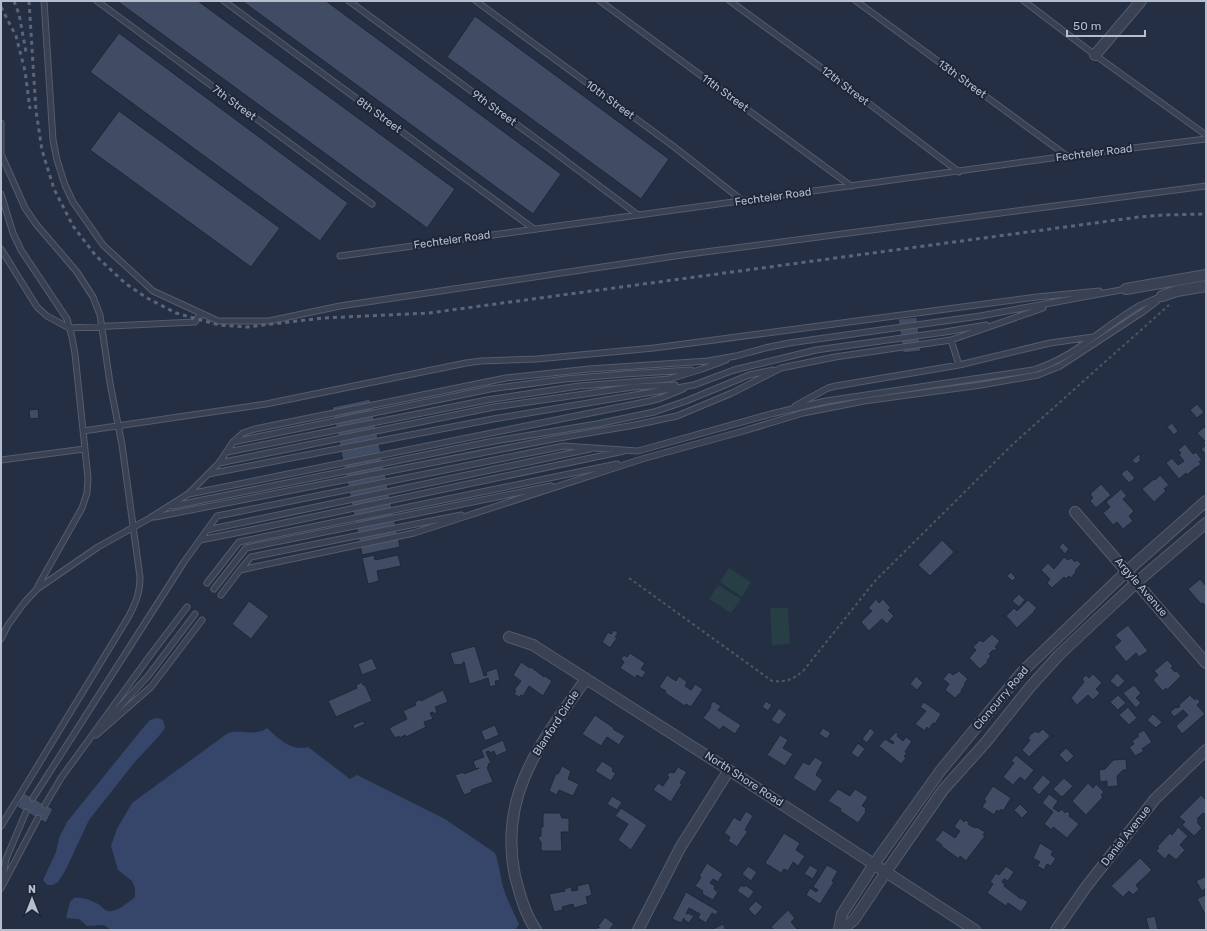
<svg xmlns="http://www.w3.org/2000/svg" width="1207" height="931" viewBox="0 0 1207 931" font-family="Rubik,sans-serif">
<style>
.green{fill:#263e44}
.water{fill:#35466a}
.building{fill:#404b64;stroke:#1f283a}
.lines{fill:none;stroke-linecap:round;stroke-linejoin:round}
.service-casing{stroke:#545c6d;stroke-width:7}
.minor-casing{stroke:#545c6d;stroke-width:12}
.path{stroke:#455b61;stroke-width:2;stroke-dasharray:3 3;stroke-linecap:butt}
.service{stroke:#394153;stroke-width:5}
.minor{stroke:#394153;stroke-width:10}
.rail{stroke:#5b657a;stroke-width:3;stroke-dasharray:4 4;stroke-linecap:butt}
.labels{text-anchor:middle;dominant-baseline:central;stroke-width:4;stroke-linejoin:round;paint-order:stroke}
.street-label{font-size:11px;fill:#b6bdcd;stroke:#1d2638}
</style>
<rect width="100%" height="100%" fill="#242f43"/>
<path class="green" d="M729,568L751,582L742,597L720,582Z
M718,585L741,599L731,613L709,599Z
M770,608H788L790,644L772,645Z"/>
<path class="water" d="M157,718C163,719 164,721 165,728L159,736L134,763L89,820L66,869L58,882L53,885H47L43,880L56,852L59,838L67,822L142,729L150,720Z
M267,728C278,738 291,752 308,747L350,779L357,775L445,819L495,853C500,865 500,878 504,890C508,902 514,913 519,924L515,930H111L104,925L87,926L79,919L66,918L70,902L74,898C82,897 91,900 98,904C101,906 104,910 108,911C116,913 130,901 135,897V888L132,881L118,870L111,846L117,829L132,803L228,733C241,729 255,737 267,728Z"/>
<path class="building" d="M117,1H198L455,189L427,228Z
M242,1H326L561,174L533,214Z
M475,16L669,159L641,199L447,57Z
M119,33L348,203L320,241L90,72Z
M119,111L280,228L251,267L90,150Z
M917,317L921,351L903,353L898,319Z
M370,399L400,547L362,555L332,407Z
M1197,404L1204,412L1197,418L1190,410Z
M38,409L39,418L30,419L29,410Z
M1172,423L1178,431L1174,435L1167,427Z
M1204,427L1206,429V454L1201,449L1206,445L1203,443L1205,441L1197,433Z
M1185,444L1193,454L1196,452L1202,460L1199,462L1201,464L1196,468V467L1187,475L1186,473L1179,479L1166,463L1172,458L1178,465L1184,461L1179,455L1181,453L1178,450Z
M1139,454L1141,457L1139,458L1141,460L1136,464L1132,460Z
M1127,469L1135,478L1129,483L1121,474Z
M1160,475L1169,485L1164,489L1166,491L1154,502L1142,489L1154,479L1155,480Z
M1101,484L1111,495L1096,508L1090,501L1093,498L1090,494Z
M1121,489L1127,496L1123,499L1134,511L1129,516L1133,521L1123,529L1117,522L1113,525L1103,513L1110,507L1106,502Z
M942,540L954,552L930,576L918,565Z
M1063,543L1069,549L1065,554L1059,547Z
M374,555L375,560L398,555L401,566L377,571L379,581L368,584L362,558Z
M1064,557L1068,560L1071,558L1075,562L1077,560L1081,564L1075,571L1076,572L1071,578L1069,576L1066,579L1064,577L1052,588L1047,583L1050,579L1041,570L1048,563L1054,569Z
M1011,572L1016,578L1012,581L1007,576Z
M1200,579L1206,586V607L1203,603L1201,604L1188,589Z
M1019,594L1025,600L1019,607L1012,601Z
M876,599L879,603L883,599L891,608L888,610L894,616L887,624L882,619L869,631L861,622L872,611L868,608Z
M1028,600L1037,608L1034,611V612L1017,628L1006,616L1014,608L1017,611Z
M249,601L269,616L251,639L232,624Z
M1128,625L1148,651L1139,657L1136,653L1126,662L1114,647L1121,641L1115,635Z
M614,630L618,633L615,637L617,638L610,648L602,642L608,632L611,634Z
M992,634L1000,641L995,647L997,648L995,651L993,650L989,654L991,656L987,661L988,662L980,669L969,658L976,650L973,647L980,640L983,642Z
M475,646L484,676L487,675L486,672L497,668L500,680L495,681L496,685L490,687L488,678L470,684V683H469L464,662H463V664L457,665L456,664L454,665L450,653Z
M630,653L645,663L641,669L646,672L642,678L637,675L635,678L620,668L624,662L621,659L624,655L627,657Z
M372,658L377,669L362,675L358,664Z
M1167,660L1173,666L1171,668L1175,672L1177,671L1181,676L1167,690L1166,688L1163,691L1153,680L1158,675L1154,671Z
M521,662L530,668L531,667L544,677L545,676L552,681L543,696L529,686L523,696L521,695L519,697L514,694L516,691L514,690L521,681L513,675Z
M959,671L968,679L964,684L965,685L961,690L962,691L955,698L945,690L949,684L943,679L949,672L953,675Z
M1117,673L1125,681L1118,688L1110,681Z
M1093,674L1102,683L1096,689L1100,693L1093,700L1088,695L1077,705L1071,698L1084,682L1082,679L1086,675L1089,678Z
M667,675L676,681L679,676L687,682L685,686L691,690L695,684L703,689L691,707L686,704L685,706L665,693L666,691L659,687Z
M916,676L923,683L917,690L910,684Z
M362,682L363,685H365L372,701L336,717L328,701L357,688L356,685Z
M1134,685L1141,693L1136,698L1141,703L1136,708L1123,693Z
M443,690L448,702L435,707L437,712L434,714L433,712L430,713L433,719L424,722L426,727L406,737L405,735L400,738L399,736L395,738L389,728L407,719L403,711L416,705L415,702L421,699V701Z
M1118,695L1126,703L1118,710L1110,702Z
M1190,695L1195,700L1197,698L1200,702L1197,705L1205,714L1182,734L1176,726L1188,715L1183,710L1174,717L1170,712L1176,707L1178,708L1180,706L1179,705Z
M713,701L721,706L718,710L741,725L735,734L723,726L720,730L703,718L711,707L710,706Z
M766,701L772,705L768,711L762,707Z
M924,702L941,714L935,724L933,723L929,729L927,727L925,731L915,724L926,711L920,707Z
M1128,707L1137,718L1129,725L1119,715Z
M779,708L787,714L779,725L771,720Z
M1153,714L1162,722L1156,728L1147,720Z
M595,715L614,728L613,729L625,736L619,745L607,737L601,746L582,734Z
M363,721L365,724L354,729L353,725Z
M495,725L499,735L485,741L481,731Z
M823,728L831,733L827,739L819,734Z
M870,728L875,732L867,743L862,739Z
M1043,729L1050,736L1029,757L1022,750L1030,740L1028,738L1031,734L1036,731L1038,733Z
M1144,730L1152,742L1142,749L1144,751L1135,756L1129,747L1134,744L1132,741L1139,736L1137,734Z
M896,732L898,734L897,736L903,741L906,737L912,741L905,752L907,753L904,756L906,758L901,764L879,746L885,739L893,744L894,742L889,739Z
M780,735L788,740L783,748L793,754L785,766L767,755Z
M503,740L507,751L496,756L494,751L490,753L489,751L486,752L491,763L488,764L489,766L487,767L493,782L471,790L472,792L464,795L455,775L463,772L464,774L479,768L476,769L473,761L484,757L481,750Z
M858,743L865,749L858,758L851,753Z
M1066,748L1074,756L1067,763L1059,755Z
M1016,755L1034,770L1025,781L1020,777L1013,785L1003,777L1014,763L1011,761Z
M815,757L823,762L816,775L823,780L815,792L793,778L803,762L809,765Z
M1126,759L1127,770H1123L1117,776L1118,786L1107,787V781L1100,782L1099,770L1105,769L1113,760Z
M602,761L613,768L612,771L616,773L611,781L595,771Z
M562,766L571,771L568,779L579,784L573,796L559,790L557,795L549,791L556,773L558,774Z
M678,767L687,772L680,783L682,784L671,802L653,790L658,783L663,786L669,777L667,776L669,772L674,773Z
M1043,775L1051,782L1039,795L1032,788Z
M1064,778L1073,786L1062,797L1053,789Z
M1088,783L1093,788L1096,784L1104,792L1101,795L1103,797L1086,815L1072,801Z
M993,786L1011,798L1003,811L1001,809L999,812L997,810L994,815L982,807L986,801L984,799Z
M838,789L850,796L855,789L868,797L862,806L866,808L865,811L866,812L858,823L840,811L841,809L828,801Z
M24,793L53,809L46,823L17,807Z
M1049,794L1058,801L1053,808L1059,812L1062,809L1065,813L1067,811L1070,814L1069,816L1079,824L1067,838L1053,827L1052,830L1044,824L1053,812L1042,803Z
M1201,795L1206,800V815L1203,813L1197,819L1199,820L1197,822L1202,828L1194,836L1182,825L1185,822L1179,817Z
M612,796L622,802L617,810L607,804Z
M1020,804L1028,812L1022,818L1014,810Z
M621,808L647,825L631,850L618,840L628,824L615,816Z
M746,811L753,816L745,830L748,831L737,847L728,841L730,837L724,833L734,817L740,821Z
M543,813H560L562,818H569V832H561L562,851H541V842L538,838L541,836V827H543Z
M960,818L964,822L965,820L969,822L968,824L971,826L976,828L977,827L985,832L983,835L985,836L966,861L960,856L959,859L941,846L942,845L935,840L943,830L955,838L960,831L954,827Z
M1178,827L1188,836L1180,845L1185,850L1176,860L1169,854L1165,859L1156,851L1159,848L1157,847L1170,833L1172,835Z
M784,833L800,843L796,850L805,856L798,866L793,862L788,871L784,869L781,873L765,863Z
M1040,843L1053,851L1051,855L1056,858L1051,866L1047,864L1044,870L1037,866L1040,862L1033,858Z
M1140,858L1152,870L1136,885L1139,889L1133,895L1129,891L1123,897L1111,886Z
M707,863L723,874L718,882L713,879L710,883L715,886L714,889L718,892L713,900L704,895L702,893L703,891L695,886L701,877L699,876Z
M810,865L818,870L813,879L804,874Z
M827,865L838,871L832,881L834,882L820,904L806,895L810,888L816,892L818,890L813,887Z
M748,866L757,872L751,881L742,874Z
M1006,866L1014,872L1008,881L1004,879L1002,882L1005,884L1004,886L1021,899L1022,898L1028,902L1021,912L1008,903L1006,906L987,893L993,884L990,882L996,873L999,875Z
M1206,876V888L1202,891L1196,881Z
M589,883L592,895L586,897L588,904L574,908L573,904L562,907L563,910L554,912L549,894L565,891L564,889L571,887L572,891L578,890L577,886Z
M741,885L744,887L745,885L754,891L749,899L737,891Z
M686,892L718,911L716,915L712,913L706,923L698,918L700,914L689,908L686,914H687L688,913L694,916L689,923L684,920L685,919L684,918L681,923L672,919Z
M1205,895L1206,897V916L1197,899Z
M756,901L763,907L755,916L748,909Z
M788,910L795,918L791,922L797,929L796,930H774L771,927Z
M1155,916L1158,930H1149L1146,918Z
M605,917L614,924L609,930H596L598,927L600,928L598,926Z
M723,924L726,930H713V929Z"/>
<g class="lines">
<g class="service-casing">
<path id="service" d="M44,1L53,140L57,160L65,185L73,202L103,245L153,291L218,321H269L340,306L682,255L1206,186
M97,1L372,204
M224,1L534,229
M349,1L546,146L638,215
M476,1L673,146L743,201
M600,1L851,186
M730,1L830,74L959,172
M856,1L1067,156
M1024,1L1095,55L1206,135
M1,123V155
M1,194L13,233L21,250L67,319L72,337L75,354L88,478L87,493L82,508L38,586
M1,249L37,307L47,316L69,328L195,322L201,313
M340,256L1067,156L1206,139
M951,340L959,365
M795,406L828,388L836,386L959,365L1050,343L1093,337
M83,431L266,404L466,363L481,361L537,359L654,348L1037,297L1099,291
M233,442L490,389L565,379L624,374L691,370
M227,452L487,400L579,386L669,379L702,369L726,360
M1,460L84,449
M219,463L494,407L633,387L675,385
M208,474L493,419L694,385L734,370L816,350L945,332L986,325
M189,494L650,401L661,398L683,389
M173,506L489,442L597,424L654,412L686,401L749,375L773,370
M155,517L553,439L635,425L677,416L732,393L781,368L835,357L951,340L1043,308
M207,530L590,449
M200,540L251,530L624,451
M240,570L251,557L461,515
M207,583L239,542L617,464
M214,589L246,548L551,486
M221,595L240,570L414,533L642,459L740,432L803,413L864,401L981,385L1038,375L1060,366L1144,311L1157,301
M1,639L8,625L24,603L37,589L98,547L150,518L188,494L219,463L233,442L243,433L255,429L506,378L589,369L708,361L736,356L765,348L789,343L980,316L1126,289
M105,723L148,676L195,614
M96,735L151,687L202,620
M33,798L184,562L217,516L564,446L638,451L771,414L826,401L1033,370C1074,358 1103,327 1139,306C1147,302 1155,299 1162,296
M45,805L61,778L149,657L187,607
M1,826L129,616C136,602 140,593 140,577L122,445L110,383L100,315L93,297L77,272L36,224L25,208L1,154
M2,883L6,859L26,812
M1,888L38,818"/>
</g>
<g class="minor-casing">
<path id="minor" d="M1095,55L1141,1
M1126,289L1206,275
M1162,296L1177,291L1206,286
M1075,512L1206,663
M509,637L533,645L729,770L975,930
M536,930C525,914 520,895 515,876C498,794 542,741 586,679
M638,930L680,848L729,770
M839,930L842,914L874,864L941,770L1022,672L1127,571L1206,501
M841,930L854,920L886,872L943,790L986,742L1030,687L1059,655L1093,623L1137,582L1206,523
M1056,930L1086,887L1155,799L1206,750"/>
</g>
<path class="path" d="M629,578L772,681C788,682 792,680 804,670L875,581L1014,443L1169,305"/>
<use href="#service" class="service"/>
<use href="#minor" class="minor"/>
<path class="rail" d="M14,1L19,14L26,52
M29,1L36,111L42,150L54,189L73,226L96,256L125,283L147,298L176,313L219,325L247,327L323,318L429,313L1139,217L1163,215L1206,214
M1,7L16,36L25,71L30,109"/>
</g>
<g class="labels">
<g class="street-label">
<text transform="translate(962 79) rotate(36)">13th Street</text>
<text transform="translate(845 86) rotate(37)">12th Street</text>
<text transform="translate(725 93) rotate(36)">11th Street</text>
<text transform="translate(610 100) rotate(36)">10th Street</text>
<text transform="translate(234 103) rotate(36)">7th Street</text>
<text transform="translate(494 108) rotate(36)">9th Street</text>
<text transform="translate(379 115) rotate(36)">8th Street</text>
<text transform="translate(1094 153) rotate(-7)">Fechteler Road</text>
<text transform="translate(773 197) rotate(-8)">Fechteler Road</text>
<text transform="translate(452 240) rotate(-8)">Fechteler Road</text>
<text transform="translate(1141 587) rotate(49)">Argyle Avenue</text>
<text transform="translate(1001 698) rotate(-50)">Cloncurry Road</text>
<text transform="translate(556 723) rotate(-57)">Blanford Circle</text>
<text transform="translate(744 779) rotate(33)">North Shore Road</text>
<text transform="translate(1126 836) rotate(-52)">Daniel Avenue</text>
</g>
</g>
<rect width="1207" height="931" fill="none" stroke="#b6bdcd" stroke-width="4"/>
<g transform="translate(32 899)" stroke="#1d2638" stroke-width="3" paint-order="stroke">
<path d="M0-3L7 15L0 10L-7 15Z" fill="#b6bdcd"/>
<text y="-6" font-size="11" font-weight="bold" text-anchor="middle" fill="#b6bdcd">N</text>
</g>
<path d="M1067 30v6h78v-6" fill="none" stroke="#b6bdcd" stroke-width="2"/>
<text x="1073" y="30" font-size="12" fill="#b6bdcd" stroke="#1d2638" stroke-width="3" paint-order="stroke">50 m</text>
</svg>
